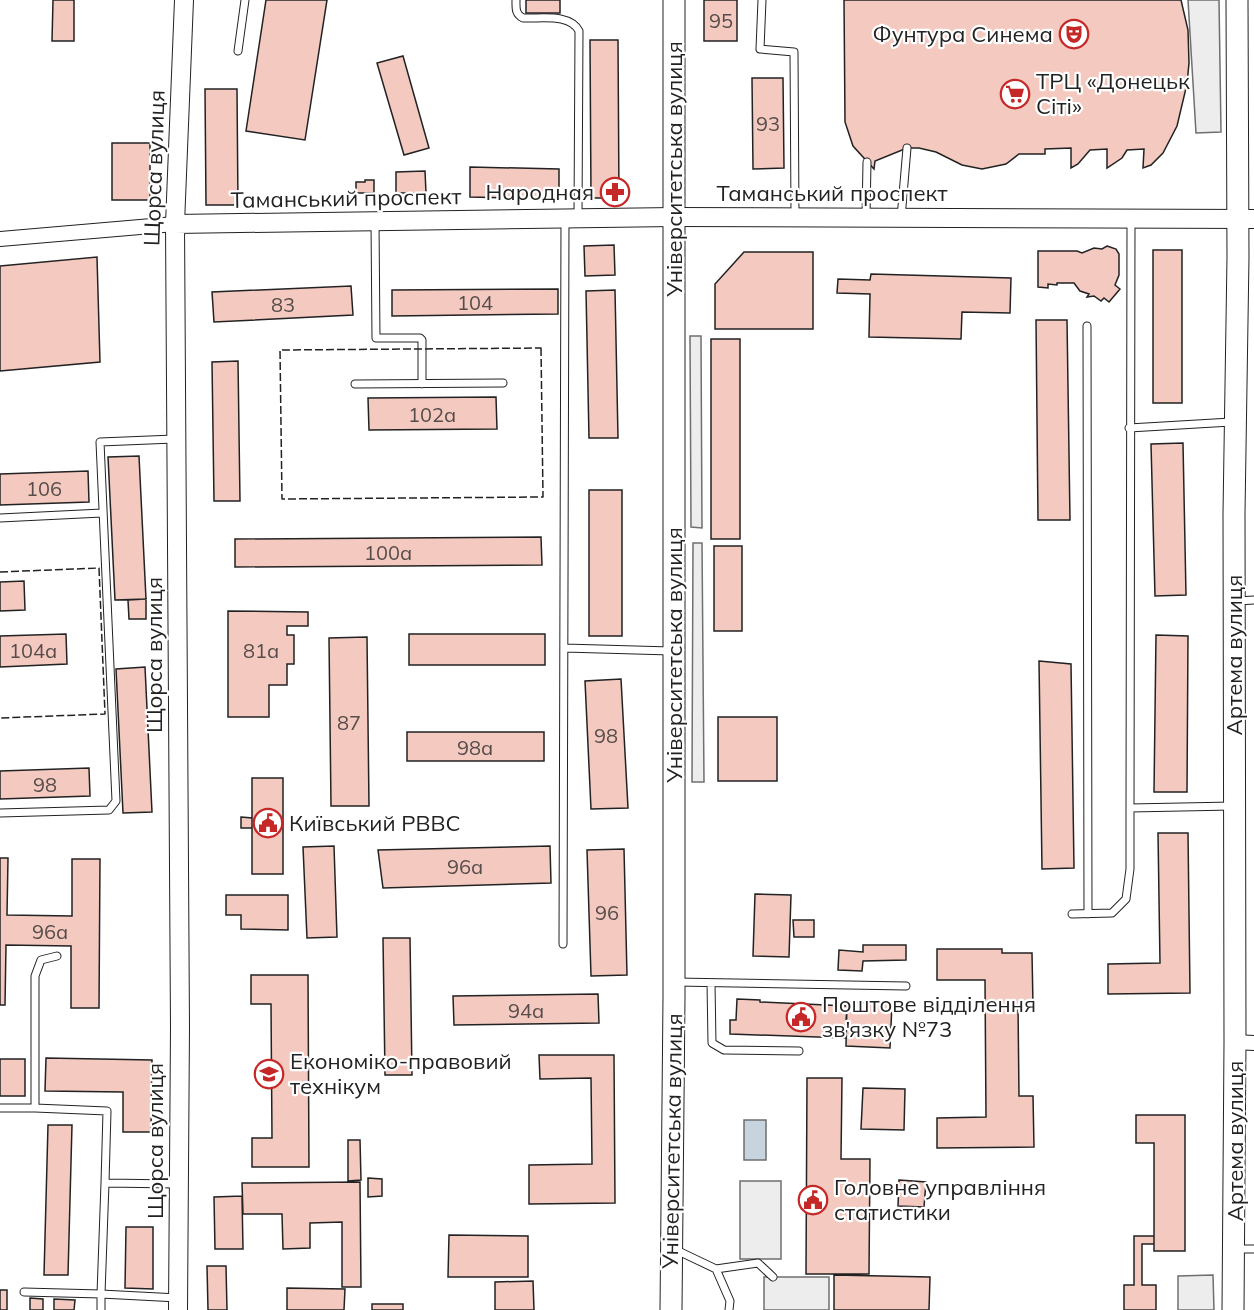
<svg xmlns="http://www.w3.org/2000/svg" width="1254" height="1310" viewBox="0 0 1254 1310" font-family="Mulish,sans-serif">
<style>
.parking{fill:#ededed;stroke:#6f6f6f;stroke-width:1.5}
.water{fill:#c7d3dd;stroke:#6f6f6f;stroke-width:1.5}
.building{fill:#f3c9c0;stroke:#222;stroke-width:1.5}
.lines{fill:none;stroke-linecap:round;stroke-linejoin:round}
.lane-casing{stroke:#222;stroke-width:9}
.street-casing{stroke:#222;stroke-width:16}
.secondary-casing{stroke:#222;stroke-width:20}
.primary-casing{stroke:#222;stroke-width:23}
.lane{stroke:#fff;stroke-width:7}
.street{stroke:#fff;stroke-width:14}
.secondary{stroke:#fff;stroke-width:18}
.primary{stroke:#fff;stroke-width:21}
.fence{stroke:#222;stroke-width:1.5;stroke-dasharray:8 3;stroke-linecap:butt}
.labels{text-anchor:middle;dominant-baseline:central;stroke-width:4.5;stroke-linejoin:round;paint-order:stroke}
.number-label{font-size:20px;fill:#564c4a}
.poi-label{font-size:22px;fill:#222;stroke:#fff;text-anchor:start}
.street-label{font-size:22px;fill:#222;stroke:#fff}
</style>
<rect width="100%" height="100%" fill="#fff"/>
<path class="parking" d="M1188,0H1219L1221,132L1196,133Z
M690,336H701L702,528L691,527Z
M693,543H702L704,782H692Z
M740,1181H781V1259H740Z
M1213,1275L1214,1310H1178V1276Z
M764,1277H829V1310H764Z"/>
<path class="water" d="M744,1120H766V1160H744Z"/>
<path class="building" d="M53,0H74V41H52Z
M266,0H327L305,140L246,131Z
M526,0H560V13H526Z
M704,0H737V41H704Z
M844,0H1181L1188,30L1189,63L1187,84L1177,126L1163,153L1151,165L1143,168L1144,149L1127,150L1122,158L1107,168V149L1090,150L1078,164L1071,168V148L1045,149V154H1019L1006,164L982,169L962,165L936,152L919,148H907L875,161L874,169L853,146L845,122Z
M590,40H618L619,198H591Z
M403,56L429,148L404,155L377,63Z
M752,78H783L784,168L753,169Z
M205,89H237L238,205H206Z
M112,143H150V200H112Z
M470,167L559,169V199L470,197Z
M425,171L426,193H396V172Z
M365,180H374V193H356V182H365Z
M614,245L615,275L585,276L584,246Z
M1107,246L1116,249L1119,254V275L1115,285L1120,289L1109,302L1104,298L1101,301L1094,296L1087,297L1089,294L1080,291L1074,283H1057V285L1048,284V288L1038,287V251H1077L1082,253L1094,248L1102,249Z
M1153,250H1182V403H1153Z
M744,252H813V329H715V284Z
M97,257L100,362L0,371V266Z
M871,274L1011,278L1010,313L962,312L961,339L869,337L870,294L837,293L838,279L870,280Z
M351,286L353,315L214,322L212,292Z
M558,289V314L392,316V290Z
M615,290L618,438H589L586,291Z
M1036,320H1067L1070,520H1038Z
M711,339H740V539H711Z
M238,361L240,501H214L212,362Z
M496,397L497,429L369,430L368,398Z
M1183,443L1186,595L1155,596L1151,444Z
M139,456L146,599L115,600L108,457Z
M88,471L89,502L0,505V474Z
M589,490H622V636H589Z
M541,537L542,565L235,567V539Z
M714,546H742V631H714Z
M24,581L25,610L0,611V582Z
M146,599V619H129L128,600Z
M228,611L308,612V626H287V635H294V664H287V685H269V717H228Z
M66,634L67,664L0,667V636Z
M409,634H545V665H409Z
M1156,635L1188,636L1187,792H1154Z
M367,637L369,806H331L329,638Z
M1039,661L1071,664L1074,868L1042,869Z
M145,667L152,812L123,813L116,669Z
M621,679L628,808L591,809L585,681Z
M718,717H777V781H718Z
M407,732H544V761H407Z
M89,768L90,796L0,799V771Z
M252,778H283V874H252Z
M241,817L252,818V828H241Z
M1158,833H1188L1190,993L1108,994V964L1160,963Z
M334,846L337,937L307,938L303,847Z
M550,846L551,883L383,888L378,850Z
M624,849L627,975L591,976L587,850Z
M0,858H8L7,915L72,916V859H100L99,1008H71V946L6,945L5,1005H0Z
M755,894L791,895L789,957L753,956Z
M226,895H288V930L241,929V915H226Z
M793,920H814V937H794Z
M383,938H410L412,1075H385Z
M863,945H906V960L863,961L862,971L838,970L839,950L863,952Z
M937,949H1002V953H1032L1033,1005H1018L1019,1096H1033L1034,1147L937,1148V1118L986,1117L985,980H937Z
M251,975H308L309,1167H252V1138H272L271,1004H251Z
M598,994L599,1023L454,1025L453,996Z
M737,999L760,1000V1002L847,1006L845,1038L730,1034V1020H736Z
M847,1002L892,1004L890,1048L846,1046Z
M539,1055H614L615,1203L529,1204V1165L592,1164L591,1078L540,1079Z
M46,1058L152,1060L151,1132H123V1092L45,1091Z
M0,1059H25V1096H0Z
M807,1078H842L841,1159H870L869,1274H806Z
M863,1088L905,1089L904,1130L861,1129Z
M1136,1115H1185V1251H1154V1143H1136Z
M48,1125H72L68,1275H44Z
M348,1140H360L361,1180L348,1181Z
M368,1178L382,1179V1196L368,1197Z
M899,1180L926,1182L924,1207L898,1206Z
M360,1182L361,1287H342V1222L310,1223V1248L283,1249L282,1214H243L242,1183Z
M242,1196L243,1249H215L214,1197Z
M126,1227H153V1289L125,1288Z
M449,1235L528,1236V1277H448Z
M1134,1236H1154V1244H1142V1285H1156V1310H1124V1285H1134Z
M207,1266H226L227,1310H208Z
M834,1275L930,1277L929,1310H834Z
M533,1281L534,1310H495V1282Z
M287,1288L345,1289L344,1310H287Z
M0,1290H7V1310H0Z
M30,1298L43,1299V1310H30Z
M54,1299L75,1300L74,1310H54Z
M372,1304H403V1310H372Z"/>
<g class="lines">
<g class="lane-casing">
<path id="lane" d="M516,0C516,8 515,14 523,18C541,19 570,13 579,31L578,216
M762,0L760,49L794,52L795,215
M238,51L245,0
M866,217L867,162
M901,218L907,148
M1131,221L1130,808L1233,806
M375,222L376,338H420L422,340V384
M1087,326L1088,914
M355,384L503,383
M1129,428L1231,422
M0,518L102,513
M1237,601L1254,600
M564,648L671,651
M0,813L109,810L116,801L100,442L174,439
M1072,914L1112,913L1126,899L1130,869V808
M563,944L565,219
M57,956L41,960L35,976V1108L107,1111L105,1183
M676,982L906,986
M711,983L712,1043L724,1050L799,1051
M0,1108H35
M674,1249L716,1269L730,1301L729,1310
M1236,1249H1254
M716,1269L758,1263L773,1277
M24,1292L101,1294L105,1183L176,1184
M101,1310V1294L178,1298"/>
</g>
<g class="street-casing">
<path id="street" d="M0,239L175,224
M1235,1042L1254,1043"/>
</g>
<g class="secondary-casing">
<path id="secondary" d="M175,224L674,217L1254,219
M178,1310L180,1027L175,224L184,0"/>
</g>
<g class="primary-casing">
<path id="primary" d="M671,1310L674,997V0
M1233,1310L1235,1042L1234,513L1238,257L1237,0"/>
</g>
<use href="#lane" class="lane"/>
<use href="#street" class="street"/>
<use href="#secondary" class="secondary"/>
<use href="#primary" class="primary"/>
<path class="fence" d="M541,348L543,497L282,499L280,350Z
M0,572L99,568L105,714L0,718"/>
</g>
<defs>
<g id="theatre-ring" transform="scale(1.5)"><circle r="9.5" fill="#fff" stroke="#c62828" stroke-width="1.5"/><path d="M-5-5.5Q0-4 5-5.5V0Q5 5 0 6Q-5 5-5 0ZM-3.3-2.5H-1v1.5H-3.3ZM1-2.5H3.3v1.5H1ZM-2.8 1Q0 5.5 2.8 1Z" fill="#c62828"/></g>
<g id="supermarket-ring" transform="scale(1.5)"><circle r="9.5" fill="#fff" stroke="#c62828" stroke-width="1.5"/><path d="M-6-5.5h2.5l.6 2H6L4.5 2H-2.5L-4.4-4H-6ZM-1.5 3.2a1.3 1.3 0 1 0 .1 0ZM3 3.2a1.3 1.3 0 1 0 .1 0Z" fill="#c62828"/></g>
<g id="pharmacy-ring" transform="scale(1.5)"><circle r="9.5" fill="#fff" stroke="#c62828" stroke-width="1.5"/><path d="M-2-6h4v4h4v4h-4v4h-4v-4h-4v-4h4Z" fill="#c62828"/></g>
<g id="civic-ring" transform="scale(1.5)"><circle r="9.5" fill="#fff" stroke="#c62828" stroke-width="1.5"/><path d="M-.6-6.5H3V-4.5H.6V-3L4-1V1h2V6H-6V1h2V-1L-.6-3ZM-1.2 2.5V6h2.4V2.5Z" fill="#c62828"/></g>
<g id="university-ring" transform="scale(1.5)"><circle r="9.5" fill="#fff" stroke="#c62828" stroke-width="1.5"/><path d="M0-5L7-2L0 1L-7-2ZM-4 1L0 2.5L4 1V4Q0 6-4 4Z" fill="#c62828"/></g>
</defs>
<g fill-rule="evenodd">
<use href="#theatre-ring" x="1074" y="34"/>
<use href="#supermarket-ring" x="1015" y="94"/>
<use href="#pharmacy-ring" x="615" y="192"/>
<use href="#civic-ring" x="268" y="823"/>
<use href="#civic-ring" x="801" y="1017"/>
<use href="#university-ring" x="269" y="1074"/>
<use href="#civic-ring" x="813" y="1200"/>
</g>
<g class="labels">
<g class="number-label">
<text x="721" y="20">95</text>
<text x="768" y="123">93</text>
<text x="475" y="302">104</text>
<text x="283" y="304">83</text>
<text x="432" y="414">102а</text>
<text x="44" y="488">106</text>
<text x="388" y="552">100а</text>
<text x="33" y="650">104а</text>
<text x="261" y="650">81а</text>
<text x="349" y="722">87</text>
<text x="606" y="735">98</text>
<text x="475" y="747">98а</text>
<text x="45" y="784">98</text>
<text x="465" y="866">96а</text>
<text x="607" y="912">96</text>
<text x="50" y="931">96а</text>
<text x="526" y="1010">94а</text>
</g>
<g class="poi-label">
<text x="1053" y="34" text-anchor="end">Фунтура Синема</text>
<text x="1036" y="81">ТРЦ «Донецьк<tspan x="1036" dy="25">Сіті»</tspan></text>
<text x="594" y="192" text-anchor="end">Народная</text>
<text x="289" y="823">Київський РВВС</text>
<text x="822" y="1004">Поштове відділення<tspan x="822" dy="25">зв'язку №73</tspan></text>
<text x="290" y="1061">Економіко-правовий<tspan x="290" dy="25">технікум</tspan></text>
<text x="834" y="1187">Головне управління<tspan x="834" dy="25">статистики</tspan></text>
</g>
<g class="street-label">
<text transform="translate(154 168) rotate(-88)">Щорса вулиця</text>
<text transform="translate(674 169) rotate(-90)">Університетська вулиця</text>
<text x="832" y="193">Таманський проспект</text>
<text transform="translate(346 198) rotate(-1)">Таманський проспект</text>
<text transform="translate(154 655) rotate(-90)">Щорса вулиця</text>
<text transform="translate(674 655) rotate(-90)">Університетська вулиця</text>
<text transform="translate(1234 655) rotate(-90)">Артема вулиця</text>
<text transform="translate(155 1141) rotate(-90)">Щорса вулиця</text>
<text transform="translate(672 1141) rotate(-89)">Університетська вулиця</text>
<text transform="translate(1235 1141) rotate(-90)">Артема вулиця</text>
</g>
</g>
</svg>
